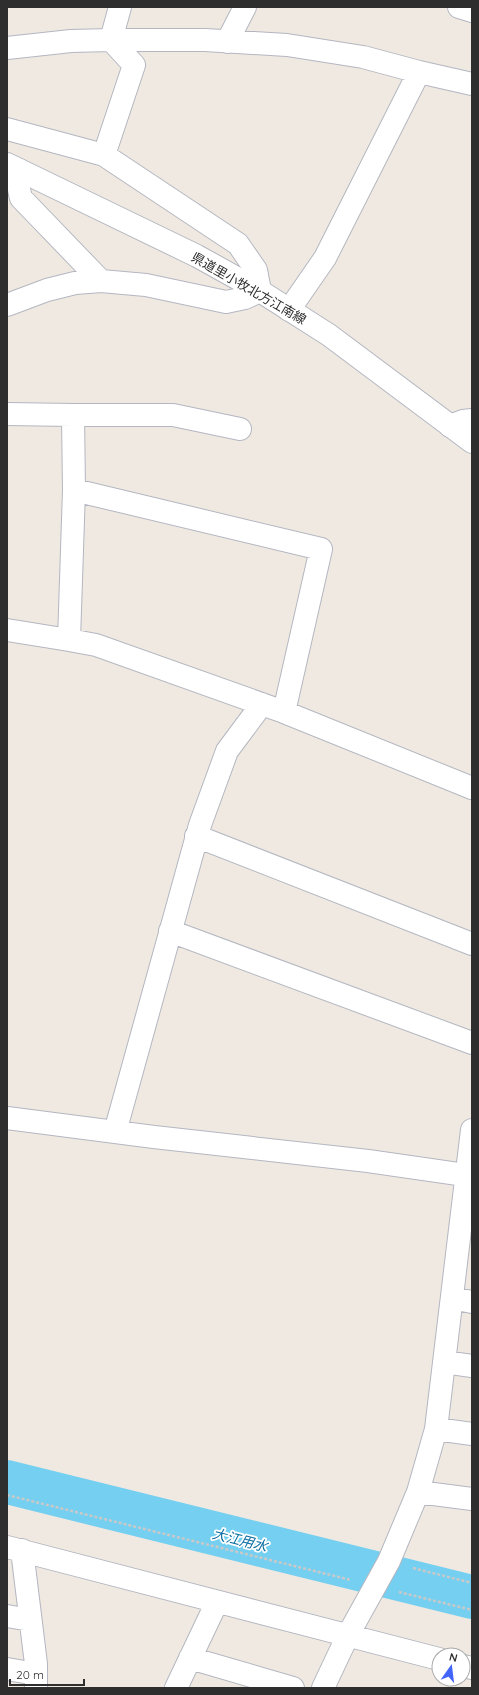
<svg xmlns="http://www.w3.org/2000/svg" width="479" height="1695" viewBox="0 0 479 1695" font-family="Quicksand,'Noto Sans JP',sans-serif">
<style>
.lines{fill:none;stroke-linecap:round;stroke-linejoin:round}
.river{stroke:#75cff0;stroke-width:44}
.minor-casing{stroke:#b4b7c1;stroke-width:24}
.tertiary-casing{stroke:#b4b7c1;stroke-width:24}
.secondary-casing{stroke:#b4b7c1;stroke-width:24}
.path{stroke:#c9c9c9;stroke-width:2.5;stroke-dasharray:3 2;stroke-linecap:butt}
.minor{stroke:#fff;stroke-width:22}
.tertiary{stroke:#fff;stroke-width:22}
.secondary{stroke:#fff;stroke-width:22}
.labels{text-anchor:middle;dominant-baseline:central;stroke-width:3.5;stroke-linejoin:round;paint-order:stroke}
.street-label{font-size:13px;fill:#2e2e2e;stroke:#fff}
.water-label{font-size:14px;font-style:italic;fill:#0d6fa3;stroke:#fff}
</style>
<rect width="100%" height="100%" fill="#efe9e1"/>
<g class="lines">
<path class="river" d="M7,1482L472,1597"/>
<g class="minor-casing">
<path id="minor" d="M459,7L472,11
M227,42L245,7
M7,48L71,41L111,40H205L287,45L363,57L419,72L472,84
M7,129L104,155L238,244L256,270L260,291L245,298L226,302L146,285L101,281L75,283L47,290L7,305
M104,155L134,65L111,40L120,7
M19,170L18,185L21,198L101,281
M289,310L325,258L419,72
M7,414L73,415L74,490L69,640L96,645L284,712L472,788
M73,415H173L240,429
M450,426L463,421L472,420
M74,490L321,549L284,712
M7,630L69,640
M196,836L472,944
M170,931L472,1043
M7,1118L154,1137L368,1161L472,1176
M115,1132L200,825L227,751L262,704
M452,1298L472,1302
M444,1362L472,1366
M436,1429L472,1434
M418,1492L472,1499
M7,1547L439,1659
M22,1550L36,1664V1688
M7,1616L30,1620
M348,1635L389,1561L418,1492L436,1429L472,1130
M190,1658L293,1688
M463,1666L472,1668
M7,1669L36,1674
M176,1688L217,1602"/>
</g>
<g class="tertiary-casing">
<path id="tertiary" d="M323,1688L348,1635"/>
</g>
<g class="secondary-casing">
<path id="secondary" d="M7,164L197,256L260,291L329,335L472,442"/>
</g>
<path class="path" d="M7,1495L351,1580
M413,1568L472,1583
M399,1592L472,1610"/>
<use href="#minor" class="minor"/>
<use href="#tertiary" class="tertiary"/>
<use href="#secondary" class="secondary"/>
</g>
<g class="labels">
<g class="street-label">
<text transform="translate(249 288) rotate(30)">県道里小牧北方江南線</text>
</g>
<g class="water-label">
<text transform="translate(240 1540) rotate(14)">大江用水</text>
</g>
</g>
<rect width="479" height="1695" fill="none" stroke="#2e2e2e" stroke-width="16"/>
<g transform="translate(451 1667) rotate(14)"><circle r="19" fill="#ffffff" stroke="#ababab"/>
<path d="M0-3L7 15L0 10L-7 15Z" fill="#4264fb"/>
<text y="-6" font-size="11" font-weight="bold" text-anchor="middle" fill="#2e2e2e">N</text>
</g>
<path d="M10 1679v6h74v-6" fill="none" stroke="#2e2e2e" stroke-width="2"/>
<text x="16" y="1679" font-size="12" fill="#2e2e2e" stroke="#ffffff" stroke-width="3" paint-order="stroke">20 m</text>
</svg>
